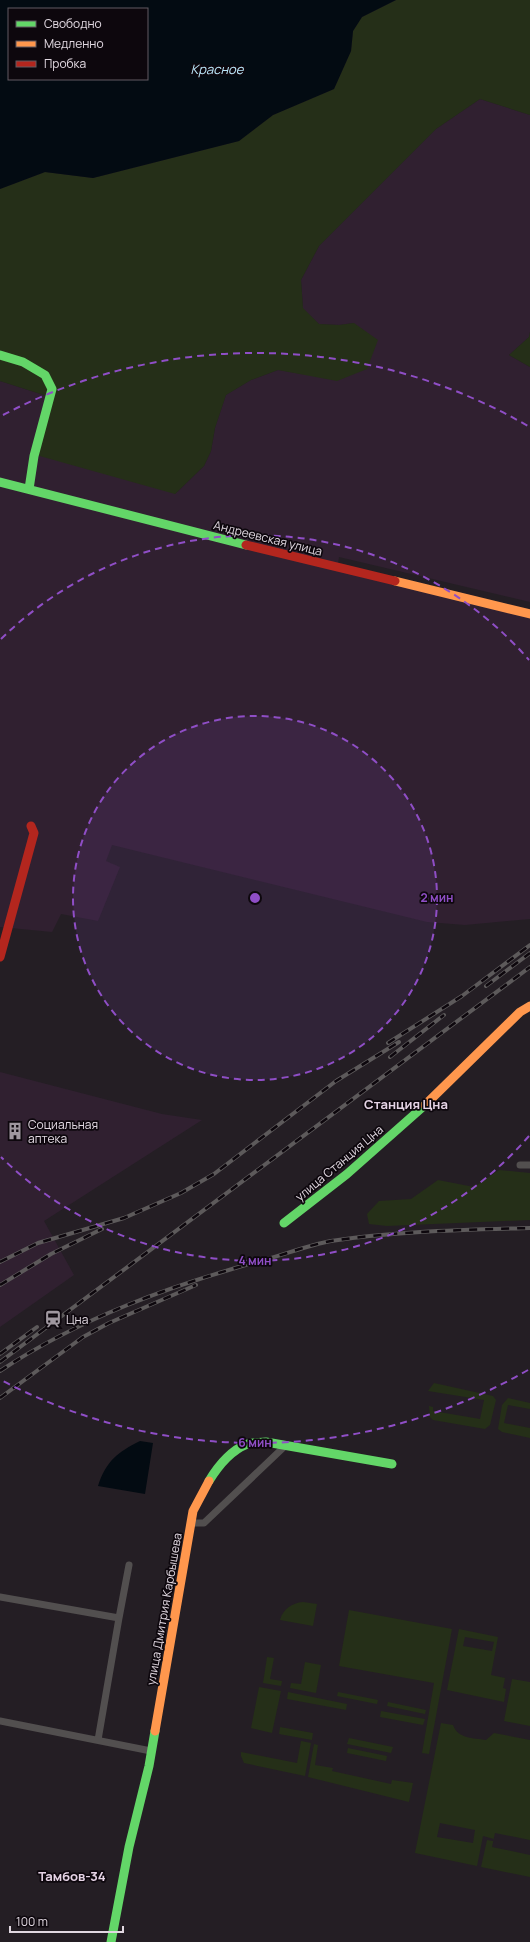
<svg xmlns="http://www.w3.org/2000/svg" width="530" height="1942" viewBox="0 0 530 1942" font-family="Manrope,sans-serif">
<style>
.built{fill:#302030}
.green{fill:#252f18;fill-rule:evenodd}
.water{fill:#030b12;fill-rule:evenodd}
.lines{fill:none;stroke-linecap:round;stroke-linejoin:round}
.street{stroke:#524f4f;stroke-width:7}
.fast{stroke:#63d668;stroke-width:9}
.slow{stroke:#ff974d;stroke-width:9}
.jam{stroke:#b3261e;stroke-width:9}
.rail-casing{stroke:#5d5a5b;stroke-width:4}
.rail{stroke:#0d070d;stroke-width:2.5;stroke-dasharray:8;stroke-linecap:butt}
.ring{fill:none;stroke:#8f4ec6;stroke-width:2;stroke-dasharray:7 5}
.labels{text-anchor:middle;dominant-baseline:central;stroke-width:3.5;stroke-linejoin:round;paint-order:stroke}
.street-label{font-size:12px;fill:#e1d8e1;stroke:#0d070d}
.poi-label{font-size:12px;fill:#e1d8e1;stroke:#0d070d;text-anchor:start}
.water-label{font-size:13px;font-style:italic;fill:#bbe7fa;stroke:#0d070d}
.neighbourhood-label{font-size:13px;font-weight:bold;fill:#e5d3e5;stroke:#0d070d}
.centre{fill:#8f4ec6;stroke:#0d070d;stroke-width:2}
.ring-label{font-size:12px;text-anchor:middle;font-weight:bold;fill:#8f4ec6;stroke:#0d070d;stroke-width:3.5;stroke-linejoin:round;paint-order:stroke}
</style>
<rect width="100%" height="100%" fill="#241e24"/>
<path class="built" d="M480,99L530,115V332L529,337L509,355L530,367V602L339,557L337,569L530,618V919L465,925L427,922L112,845L106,861L120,867L98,921L61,914L52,932L0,927V381L50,397L175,494L204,466L211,451L215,428L226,395L251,380L278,370L302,374L354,323L339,325L319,324L303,309L301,280L319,246L436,129Z
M0,1072L162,1114L202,1120L44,1221L74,1275L0,1327Z"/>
<path class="green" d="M396,0H530V115L480,99L436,129L319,246L301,280L303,308L319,324L339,325L354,323L378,340L367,369L337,381L278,370L251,380L226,395L215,428L211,451L204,466L175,494L36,455L50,397L0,381V189L45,172L93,178L239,141L273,115L334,89L351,51L353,31L362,17Z
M530,332V367L509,355L529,337Z
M499,1170L530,1173V1220L387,1226L369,1224L367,1214L379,1201L411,1199L438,1180L474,1187Z
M434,1383L493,1396L496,1400L490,1425L485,1429L433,1420L430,1417L429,1406L433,1407V1411L480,1419L484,1400L428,1391Z
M508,1398L530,1403V1409L508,1405L504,1423L530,1428V1438L502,1432L498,1429L502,1405Z
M303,1602L317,1604L313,1626L280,1620C283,1609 292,1603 303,1602Z
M349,1610L452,1629L429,1754L422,1753L434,1683L339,1666Z
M459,1629L498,1637L491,1675L505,1678L503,1688L506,1689L504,1702L447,1690ZM465,1637L494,1642L492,1651L463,1646Z
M267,1657L274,1658L270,1679L282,1681L281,1686L263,1683Z
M305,1662L321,1665L316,1693L290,1688L291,1683L301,1684Z
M512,1679L530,1682V1726L504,1721Z
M259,1687L281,1691L272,1733L251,1728Z
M288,1692L347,1704L346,1710L287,1699Z
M338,1692L378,1700L377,1704L337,1696Z
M388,1702L426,1710L425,1714L387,1706Z
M381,1711L425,1719L423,1725L380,1717Z
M441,1723L453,1725C458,1739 473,1738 486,1740L494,1733L530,1740V1840L495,1833L492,1847L530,1855V1877L481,1867L487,1840L493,1841L494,1839L483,1836L477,1866L415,1853ZM440,1823L475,1830L473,1843L437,1837Z
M280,1727L313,1733L312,1740L279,1734Z
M349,1738L393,1747L391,1753L347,1744Z
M301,1741L311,1743L305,1776L244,1763L241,1756V1752L297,1763Z
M314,1744L318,1745L315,1765L333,1768L332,1771L391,1784L392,1780L413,1783L409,1802L308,1777Z
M348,1748L387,1756L386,1761L347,1753Z"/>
<path class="water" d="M0,0H396L362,17L353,31L351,51L334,89L273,115L239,141L93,178L45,172L0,189ZM9,9H147V79H9Z
M140,1441L153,1443L145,1494L98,1486C106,1461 118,1452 140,1441Z"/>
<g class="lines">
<path class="street" d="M520,1165H530
M191,1523H204L285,1446
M0,1597L119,1618L98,1740
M119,1618L129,1565
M0,1721L151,1751"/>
<path class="fast" d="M0,355L23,362L45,375L52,389L34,456L29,489
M0,482L246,545
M284,1223L347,1174L425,1105
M209,1481C218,1466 230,1451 247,1444C253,1442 260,1443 266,1442L392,1464
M111,1942L129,1847L149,1766L155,1731"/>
<path class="slow" d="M395,581L530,614
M425,1105L520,1012L530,1006
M155,1731L193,1511L209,1481"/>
<path class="jam" d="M246,545L395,581
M0,957L34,833L31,826"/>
<g class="rail-casing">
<path id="rail" d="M486,986L530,953
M388,1043L462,996L530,945
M390,1057L444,1015
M0,1262L38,1243L124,1218L181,1193L214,1174L336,1081L399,1042
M0,1285L51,1254L102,1229
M0,1354L37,1327
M0,1362L530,967
M0,1371C80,1318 172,1285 264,1260C286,1254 309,1245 331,1241C397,1231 463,1230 530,1228
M0,1398L83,1337L109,1323L196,1285"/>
</g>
<use href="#rail" class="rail"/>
</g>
<circle cx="255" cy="898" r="182" fill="#8f4ec6" fill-opacity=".12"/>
<g class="ring">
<circle cx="255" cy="898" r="182"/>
<path d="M529 1136A363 363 0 0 1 1 1157M1 639A363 363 0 0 1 529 660"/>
<path d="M528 1370A545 545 0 0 1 3 1381M3 415A545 545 0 0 1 528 426"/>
</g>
<defs>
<g id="building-bare" transform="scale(1.38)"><path d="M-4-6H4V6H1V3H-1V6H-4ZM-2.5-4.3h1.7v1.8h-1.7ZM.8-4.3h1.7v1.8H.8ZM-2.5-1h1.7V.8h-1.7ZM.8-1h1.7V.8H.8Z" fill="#9f979f" stroke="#0d070d" stroke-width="2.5" paint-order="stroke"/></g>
<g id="station-bare" transform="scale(1.38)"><path d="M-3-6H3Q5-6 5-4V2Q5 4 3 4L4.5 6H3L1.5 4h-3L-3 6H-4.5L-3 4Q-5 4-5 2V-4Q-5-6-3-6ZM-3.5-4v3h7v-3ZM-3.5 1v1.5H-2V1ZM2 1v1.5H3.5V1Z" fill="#9f979f" stroke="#0d070d" stroke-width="2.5" paint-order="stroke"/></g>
</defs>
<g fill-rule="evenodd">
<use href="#building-bare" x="15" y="1131"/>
<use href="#station-bare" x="53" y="1319"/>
</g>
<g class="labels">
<g class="street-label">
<text transform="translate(268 538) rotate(14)">Андреевская улица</text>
<text transform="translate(339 1163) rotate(-40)">улица Станция Цна</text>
<text transform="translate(164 1609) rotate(-80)">улица Дмитрия Карбышева</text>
</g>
<g class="poi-label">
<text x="28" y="1124">Социальная<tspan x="28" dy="14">аптека</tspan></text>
<text x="66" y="1319">Цна</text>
</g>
<g class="water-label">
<text x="217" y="69">Красное</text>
</g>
<g class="neighbourhood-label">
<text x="406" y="1104">Станция Цна</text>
<text x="72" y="1876">Тамбов-34</text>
</g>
</g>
<circle cx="255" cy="898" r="6" class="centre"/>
<g class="ring-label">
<text x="437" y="902">2 мин</text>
<text x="255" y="1265">4 мин</text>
<text x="255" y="1447">6 мин</text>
</g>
<rect x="8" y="8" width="140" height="72" fill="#0d070d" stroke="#625b62"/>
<rect x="16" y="21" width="20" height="6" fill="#63d668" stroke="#625b62"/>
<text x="44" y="28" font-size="12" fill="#e1d8e1">Свободно</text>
<rect x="16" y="41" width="20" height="6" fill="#ff974d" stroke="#625b62"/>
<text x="44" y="48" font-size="12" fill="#e1d8e1">Медленно</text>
<rect x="16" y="61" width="20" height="6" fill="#b3261e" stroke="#625b62"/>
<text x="44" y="68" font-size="12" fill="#e1d8e1">Пробка</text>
<path d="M10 1926v6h113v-6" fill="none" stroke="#e1d8e1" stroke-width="2"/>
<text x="16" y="1926" font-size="12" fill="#e1d8e1" stroke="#0d070d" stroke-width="3" paint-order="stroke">100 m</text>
</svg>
